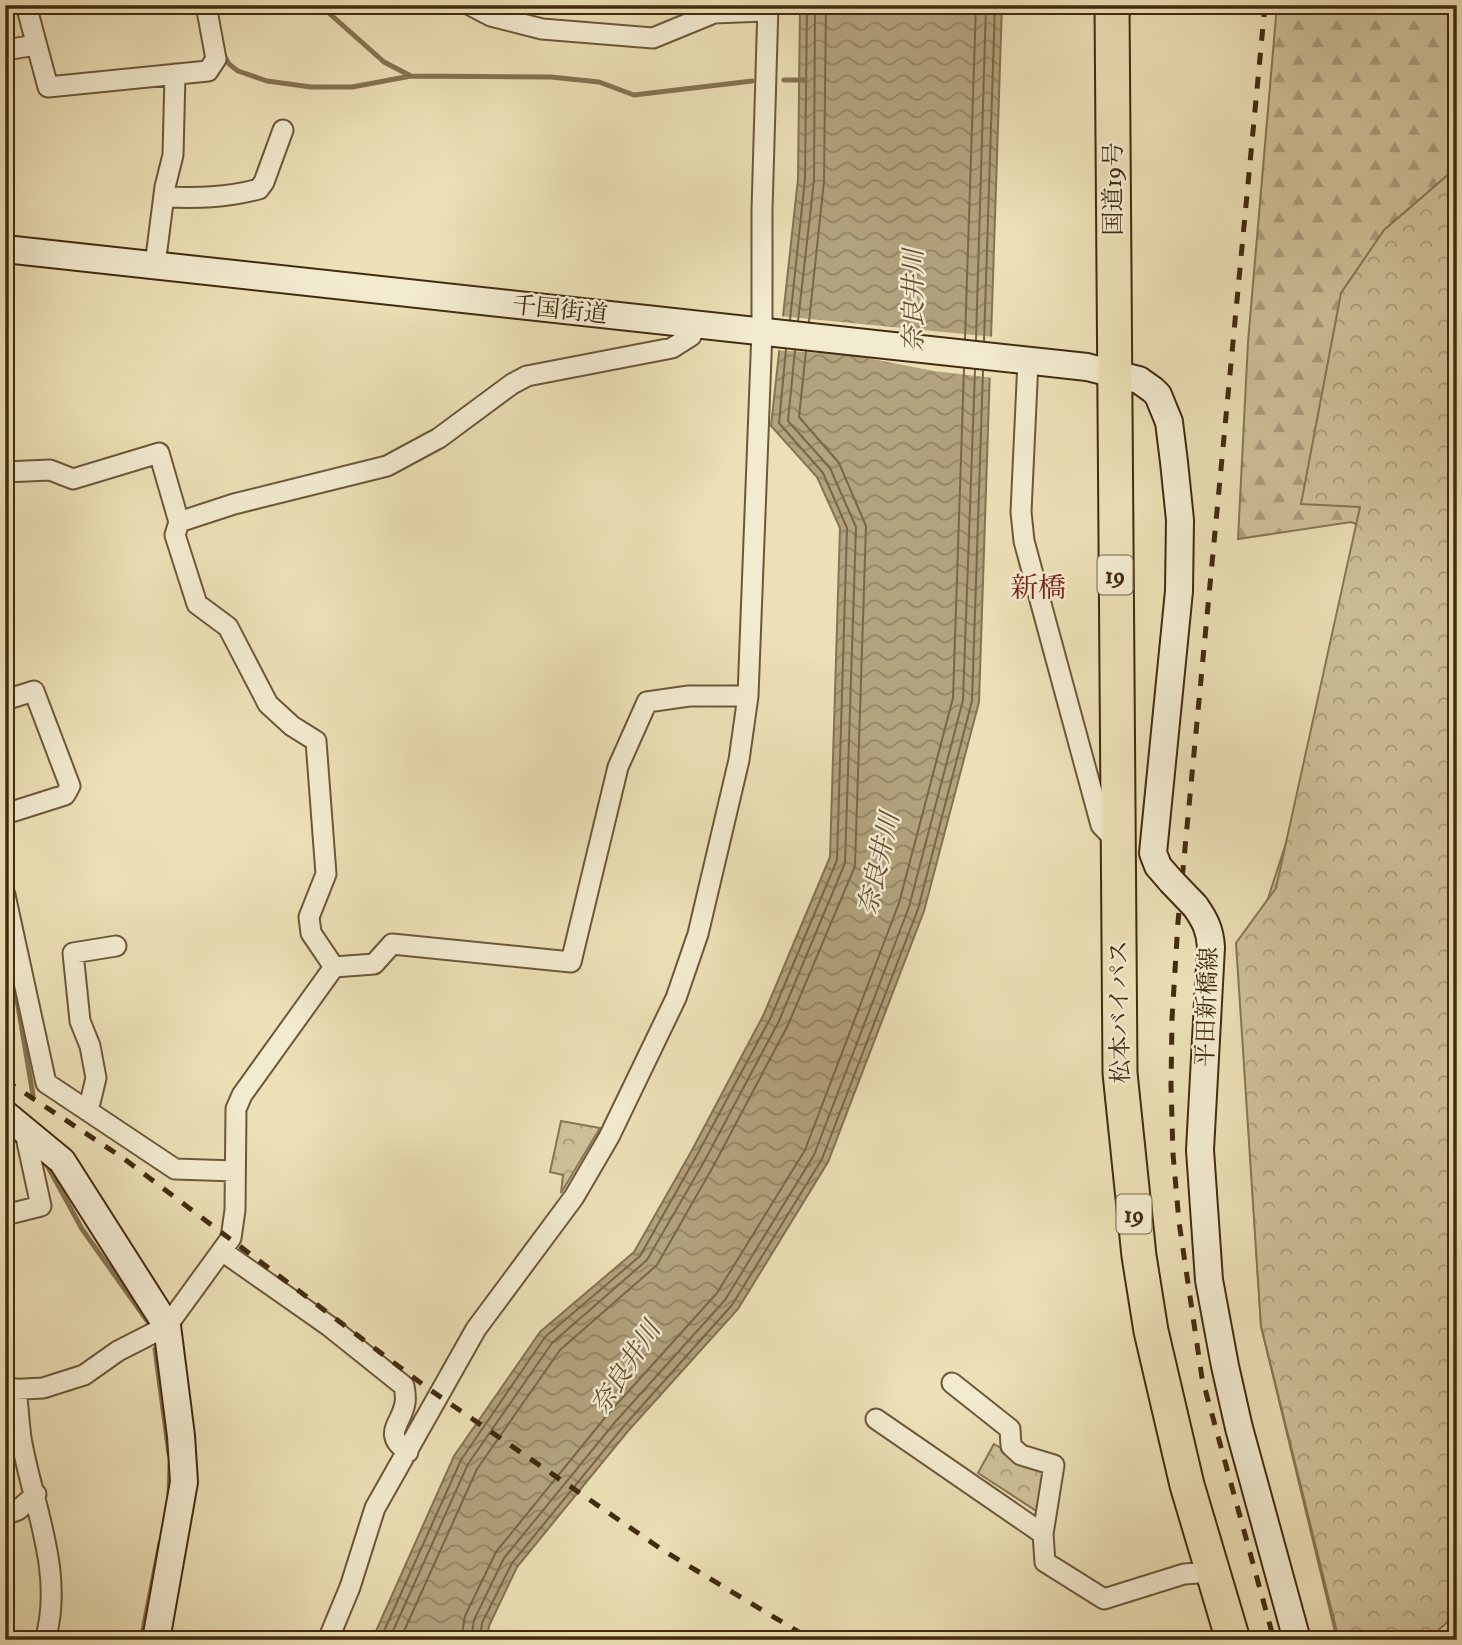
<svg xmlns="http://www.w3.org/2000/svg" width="1462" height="1645" viewBox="0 0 1462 1645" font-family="'IM FELL Double Pica','Noto Serif JP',serif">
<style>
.forest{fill:url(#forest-firs);stroke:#887654;stroke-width:2}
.park{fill:url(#park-crowns);stroke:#887654;stroke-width:2}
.water{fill:url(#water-waves);stroke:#857251;stroke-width:2}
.pier{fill:#ece0b6}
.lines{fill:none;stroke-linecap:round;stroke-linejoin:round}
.shore{stroke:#7a6646;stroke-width:2}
.stream{stroke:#857251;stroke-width:5}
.street-casing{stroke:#6c5839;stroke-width:23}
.secondary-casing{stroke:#422b0f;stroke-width:30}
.highway-casing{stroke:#422b0f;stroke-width:37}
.street{stroke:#f3ebd0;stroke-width:19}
.secondary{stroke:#f3ebd0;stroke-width:26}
.highway{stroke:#ece0b6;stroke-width:33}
.rail{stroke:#422b0f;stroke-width:5;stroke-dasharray:12 12;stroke-linecap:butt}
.secondary-bridge-casing{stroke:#422b0f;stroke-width:30;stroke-linecap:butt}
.secondary-bridge{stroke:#f3ebd0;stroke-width:26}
.labels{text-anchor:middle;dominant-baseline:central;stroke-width:5;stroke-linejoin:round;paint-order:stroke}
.shield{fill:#f3ebd0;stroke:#776549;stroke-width:2}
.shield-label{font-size:23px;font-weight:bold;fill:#422b0f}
.street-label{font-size:24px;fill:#422b0f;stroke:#f3ebd0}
.water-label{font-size:26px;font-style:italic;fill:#644f30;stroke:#f3ebd0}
.quarter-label{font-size:28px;fill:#7a1f14;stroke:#f3ebd0}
</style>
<defs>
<pattern id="forest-firs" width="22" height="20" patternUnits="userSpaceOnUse" patternTransform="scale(1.75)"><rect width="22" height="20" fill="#cfc19a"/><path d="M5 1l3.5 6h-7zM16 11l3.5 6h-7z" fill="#aa9d7c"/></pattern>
<pattern id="park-crowns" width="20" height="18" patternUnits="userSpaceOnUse" patternTransform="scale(1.75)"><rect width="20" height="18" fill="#cfc19a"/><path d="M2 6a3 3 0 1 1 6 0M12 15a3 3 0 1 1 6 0" fill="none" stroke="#aa9d7c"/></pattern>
<pattern id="water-waves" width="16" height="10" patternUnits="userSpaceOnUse" patternTransform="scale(1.75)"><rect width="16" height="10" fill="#b2a27d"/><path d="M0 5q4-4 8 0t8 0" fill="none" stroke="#928465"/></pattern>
</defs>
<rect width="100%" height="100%" fill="#ece0b6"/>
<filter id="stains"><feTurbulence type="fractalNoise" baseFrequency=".00286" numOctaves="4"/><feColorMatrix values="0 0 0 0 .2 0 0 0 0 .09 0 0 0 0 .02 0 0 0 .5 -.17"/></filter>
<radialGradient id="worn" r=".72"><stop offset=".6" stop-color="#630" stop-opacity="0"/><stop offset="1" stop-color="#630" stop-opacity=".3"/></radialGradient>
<path class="forest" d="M1277,5H1457V1512L1415,1640H1337L1261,1326L1247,1102L1245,969L1316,751L1407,543L1351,522L1238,539L1248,342Z"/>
<path class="park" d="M1457,167V1614L1430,1637L1431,1640H1339L1261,1326L1236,943L1276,888L1360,507L1301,504L1341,293L1384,230Z
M561,1121L600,1128L561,1193L563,1175L550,1172Z
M994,1444L1045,1474L1041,1514L978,1473Z"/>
<path class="water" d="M800,5H1002L979,702L924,911L828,1162L738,1309L628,1431L517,1567L489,1626L487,1640H372L454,1456L540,1332L634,1252L691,1152L764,1014L830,857L840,528L817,477L771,426L798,179Z"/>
<path class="pier" d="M779,316L995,337L994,378L934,371L852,355L776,350Z"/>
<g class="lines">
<path class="shore" d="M790,320L805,179L807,5
M798,321L814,180L815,5
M809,322L824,181L826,5
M965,339L976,5
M976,340L986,5
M984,341L995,5
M380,1640L461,1460L545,1337L640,1256L697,1155L771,1017L837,860L847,528L823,473L779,423L786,349
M389,1640L468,1464L552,1343L647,1260L705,1160L779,1021L845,863L856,527L830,468L788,421L795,350
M400,1640L477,1469L560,1350L657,1265L714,1165L788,1025L855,866L866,526L839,463L799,417L806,351
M461,1640L465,1616L496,1552L608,1414L717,1293L805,1150L899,903L953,698L964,369
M471,1640L474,1620L504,1558L616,1421L725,1300L814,1155L909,907L963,700L975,370
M480,1640L482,1623L512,1563L623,1427L732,1305L822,1159L918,909L972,701L983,371"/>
<path class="stream" d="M316,5L330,14L384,62L411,76
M222,52L229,64L238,71L267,81L311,87H352L411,76L551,77L599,82L634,95L752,81
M784,80H805
M12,970L33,1095
M47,1165L82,1229L148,1322
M155,1349L169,1454
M169,1496L170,1464
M141,1640L160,1543"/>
<g class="street-casing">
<path id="street" d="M26,5L48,87L208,71L216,59L206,5
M470,5L491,16L542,29L653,38L714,13L767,11
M5,50L36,45
M164,197C199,198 225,198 259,189L264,182L283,130
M155,265L165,187L173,155L175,74
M1028,361L1021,512L1024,541L1101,825L1117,842
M5,472L50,470L73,479L159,453L179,522L175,535L197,604L228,627L268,704L292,726L316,741L326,874L309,917L311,933L334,967
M179,522L234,504L387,466L439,438L512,384L527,376L672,348L691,336L696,325
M5,700L34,691L70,786L65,795L5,814
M5,895L46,1083L175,1169L235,1171
M88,1111L96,1078L90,1046L80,1021L73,953L116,946
M5,1215L41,1206L24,1128
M222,1251L329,1326L404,1386C405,1391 406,1397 405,1403C402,1424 381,1434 408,1452
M952,1383L1010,1429L1011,1446L1021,1455L1054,1465L1043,1534
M16,1389C18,1405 19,1422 21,1438C32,1503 65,1573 45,1640
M5,1390L43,1388L84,1375L118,1351L167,1326L231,1238L235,1210L236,1109L242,1095L334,967L374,964L392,944L571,962L618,767L647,702L689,696H748
M876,1419L1043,1534L1045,1562L1104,1599L1184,1574L1213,1572
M5,1515L18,1510L36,1494
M328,1640L350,1587L375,1508L476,1329L574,1197L609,1137L676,998L698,934L739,760L748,696L762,331V210L768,5"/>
</g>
<g class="secondary-casing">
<path id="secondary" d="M5,249L1087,367L1139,380L1153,390L1158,395L1169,422L1174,462L1180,520L1179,591L1153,853L1158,866L1171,881
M1195,906C1205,920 1210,930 1211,947L1200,1150L1209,1280L1225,1366L1239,1428L1297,1640
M5,1114L62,1161L167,1326L181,1436L184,1482L156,1640"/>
</g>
<g class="highway-casing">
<path id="highway" d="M1112,5L1120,1073L1139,1256L1151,1331L1187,1485L1233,1640"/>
</g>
<use href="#street" class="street"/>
<use href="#secondary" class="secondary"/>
<use href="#highway" class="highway"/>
<path class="rail" d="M1265,5L1178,922L1172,1019L1171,1086L1173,1154L1179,1222L1202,1378L1274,1640
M5,1080L123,1158L426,1387L664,1551L812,1640"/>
<g class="secondary-bridge-casing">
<path id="secondary-bridge" d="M1171,881L1195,906"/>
</g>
<use href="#secondary-bridge" class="secondary-bridge"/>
</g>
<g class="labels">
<g class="shield">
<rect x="1097.5" y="555.5" width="35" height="39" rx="5"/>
<rect x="1116.5" y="1194.5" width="35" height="39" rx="5"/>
</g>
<g class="shield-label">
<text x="1115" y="575">19</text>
<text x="1134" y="1214">19</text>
</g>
<g class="street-label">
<text transform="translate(1113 189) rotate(-90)">国道19号</text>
<text transform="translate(560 310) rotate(6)">千国街道</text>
<text transform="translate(1207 1007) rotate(-88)">平田新橋線</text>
<text transform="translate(1120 1012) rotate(-91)">松本バイパス</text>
</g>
<g class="water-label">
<text transform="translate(914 301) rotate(-90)">奈良井川</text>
<text transform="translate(879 864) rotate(-77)">奈良井川</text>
<text transform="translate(626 1368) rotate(-57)">奈良井川</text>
</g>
<g class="quarter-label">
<text x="1038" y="588">新橋</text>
</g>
</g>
<rect width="1462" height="1645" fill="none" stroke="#ece0b6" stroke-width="28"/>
<rect x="7" y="7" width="1448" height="1631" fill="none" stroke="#422b0f" stroke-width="3.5"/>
<rect x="14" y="14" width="1434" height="1617" fill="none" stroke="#422b0f" stroke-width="2"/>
<rect width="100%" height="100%" filter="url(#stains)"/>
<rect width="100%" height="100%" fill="url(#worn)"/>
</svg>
